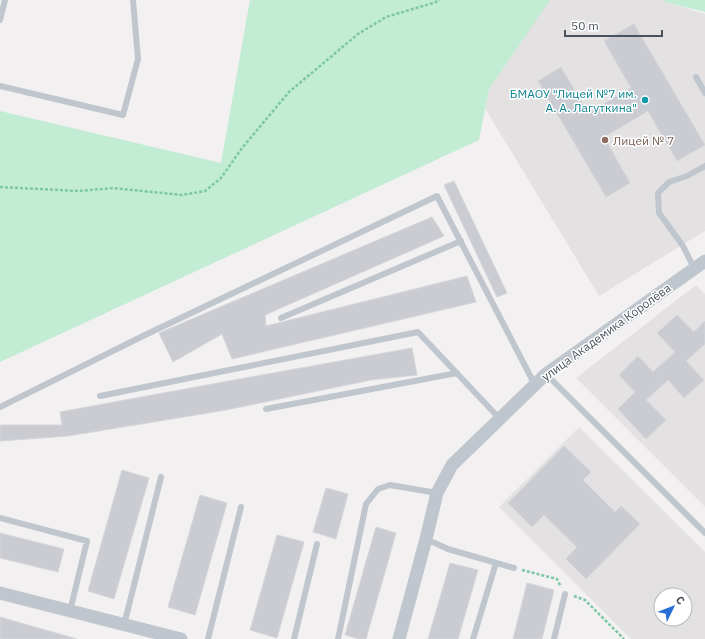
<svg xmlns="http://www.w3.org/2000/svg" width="705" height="639" viewBox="0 0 705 639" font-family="'IBM Plex Sans',sans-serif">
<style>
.education{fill:#e3e1e1;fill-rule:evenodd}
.green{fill:#c2ecd3}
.building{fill:#caccd2;stroke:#d4d6db}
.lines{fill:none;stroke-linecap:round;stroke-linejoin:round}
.path{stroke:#7cc7a5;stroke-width:2.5;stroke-dasharray:3 2;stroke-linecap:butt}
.service{stroke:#bfc6cd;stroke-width:6}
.minor{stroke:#bfc6cd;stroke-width:13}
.culture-dot{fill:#0f9aa8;stroke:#fff;stroke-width:1.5}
.education-dot{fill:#8d6e63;stroke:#fff;stroke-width:1.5}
.labels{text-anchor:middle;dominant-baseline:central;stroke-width:3;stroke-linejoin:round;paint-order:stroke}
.culture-label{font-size:12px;fill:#0d838f;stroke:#fff;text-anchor:end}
.education-label{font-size:12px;fill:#785e54;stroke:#fff;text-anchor:start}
.street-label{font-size:12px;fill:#49525c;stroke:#fff}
</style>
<rect width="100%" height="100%" fill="#f2f0f0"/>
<path class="education" d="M534,0H664L665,2L705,14V231L599,296L449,49Z
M696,285L705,294V507L576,378Z
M579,427L705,552V639H631L499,507ZM661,595H685V619H661Z"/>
<path class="green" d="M250,0H550L489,89L479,140L0,362V111L221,163Z
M664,0H705V12L665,2Z"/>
<path class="building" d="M634,24L705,145L677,161L648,111L604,137L630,183L606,197L538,81L561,67L588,113L631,88L604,41Z
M454,181L507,293L497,297L444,185Z
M432,217L444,236L265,315L266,326L467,276L476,302L232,359L222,334L173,362L159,333Z
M677,315L694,332L705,321V344L686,361L704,380L684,398L668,380L646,400L666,420L646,439L618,409L635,392L619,375L638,356L653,372L675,352L657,333Z
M412,348L417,375L371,380L226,410L68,436L0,441V425H62L60,412L245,378Z
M564,446L591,472L583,480L615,512L621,506L640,524L586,579L566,559L577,547L544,515L532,527L508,503Z
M122,470L149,478L114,599L88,591Z
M326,488L348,494L336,539L313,532Z
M200,495L227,503L195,615L168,607Z
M376,527L396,533L366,639H359L345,635Z
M0,533L64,549L58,572L0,558Z
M277,535L304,542L277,638L250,630Z
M450,563L478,570L458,639H428Z
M527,583L554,590L542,639H513Z
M0,617L77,639H0Z"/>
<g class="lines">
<path class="path" d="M0,187L78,191L113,188L182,195L205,191L221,178L242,148L289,92L358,34L386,17L433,3L440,0
M522,570L557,579L561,587
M574,596L585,600L624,639"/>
<path class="service" d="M0,20L5,0
M696,77L705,93
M0,86L123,115L138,59L133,0
M694,268L683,246L659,213L658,193L669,182L687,176L705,166
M281,318L461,241
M546,374L705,533
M100,396L418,332L500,419
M0,407L145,335L437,196L535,385
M266,409L457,373
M0,518L87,541L70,611
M426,539L448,549L514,568
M124,625L161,477
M208,639L241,507
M294,639L317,544
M338,639L366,504L378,489L390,485L437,493
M473,639L496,563
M554,639L565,594"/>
<path class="minor" d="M0,593L181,639
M399,639L426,539L437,493L452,465L546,374L705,261"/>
</g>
<circle class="culture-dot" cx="645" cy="100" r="4"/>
<circle class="education-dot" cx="605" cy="140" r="4"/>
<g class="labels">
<g class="culture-label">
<text x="637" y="93">БМАОУ "Лицей №7 им.<tspan x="637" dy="14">А. А. Лагуткина"</tspan></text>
</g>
<g class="education-label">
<text x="613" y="140">Лицей № 7</text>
</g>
<g class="street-label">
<text transform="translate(606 332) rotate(-36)">улица Академика Королёва</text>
</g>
</g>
<g transform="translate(673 607) rotate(47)"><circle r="19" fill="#ffffff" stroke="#b6babe"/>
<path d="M0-3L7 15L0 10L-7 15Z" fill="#276ed5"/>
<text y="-6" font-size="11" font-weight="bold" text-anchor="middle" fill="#49525c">С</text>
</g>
<path d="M565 30v6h97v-6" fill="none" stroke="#49525c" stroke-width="2"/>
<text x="571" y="30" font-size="12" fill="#49525c" stroke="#ffffff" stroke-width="3" paint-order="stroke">50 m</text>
</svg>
